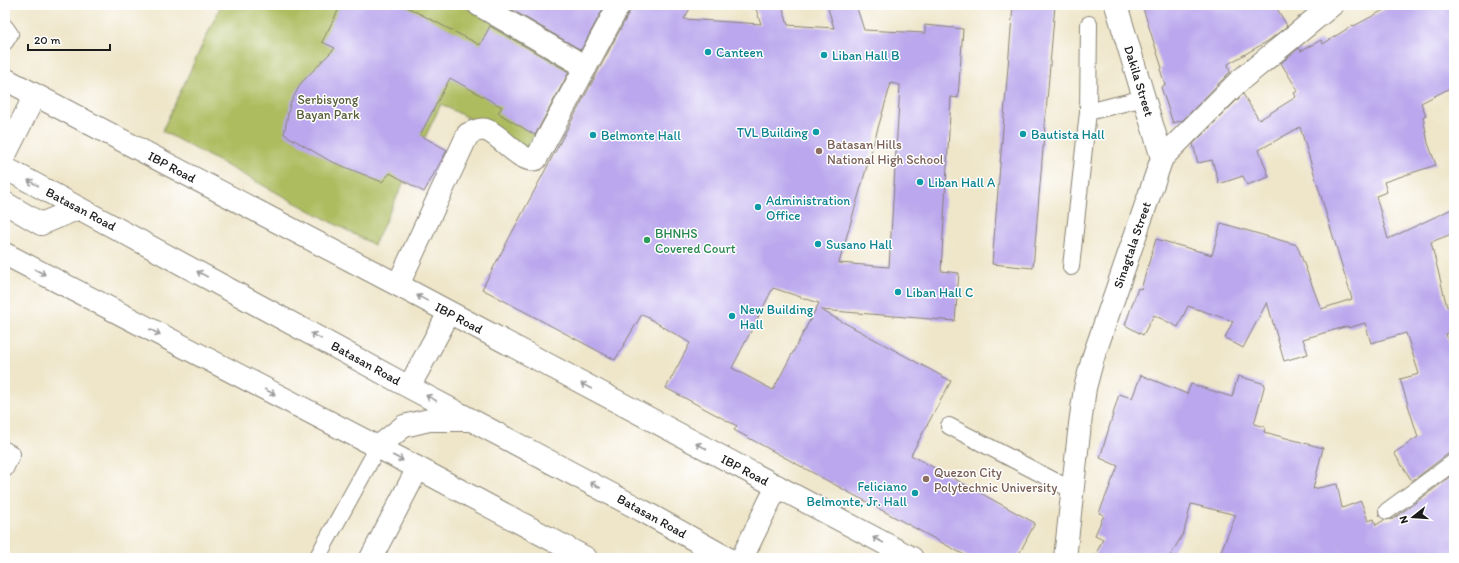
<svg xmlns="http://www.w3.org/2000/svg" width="1459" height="563" viewBox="0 0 1459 563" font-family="Itim,sans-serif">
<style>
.green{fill:#adbc5f;stroke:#646c3e}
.building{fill:#baa7ed;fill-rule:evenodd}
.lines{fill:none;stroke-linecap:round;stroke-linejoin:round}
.service-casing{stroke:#868173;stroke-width:18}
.minor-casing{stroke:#868173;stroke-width:24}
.primary-casing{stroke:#868173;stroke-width:24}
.service{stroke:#fff;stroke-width:16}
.minor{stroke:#fff;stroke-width:22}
.primary{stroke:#fff;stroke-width:22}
.oneway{stroke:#999}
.culture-dot{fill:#0f9aa8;stroke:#fff;stroke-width:1.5}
.education-dot{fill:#8d6e63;stroke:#fff;stroke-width:1.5}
.leisure-dot{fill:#2e9e5b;stroke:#fff;stroke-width:1.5}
.labels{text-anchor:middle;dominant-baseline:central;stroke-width:3;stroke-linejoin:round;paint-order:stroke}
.culture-label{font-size:13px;fill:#0d838f;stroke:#fff;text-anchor:start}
.street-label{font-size:13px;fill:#1c1c1c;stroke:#fff}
.park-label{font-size:13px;fill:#565c37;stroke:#fff}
.education-label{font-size:13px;fill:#785e54;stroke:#fff;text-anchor:start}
.leisure-label{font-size:13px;fill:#27864d;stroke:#fff;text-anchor:start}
</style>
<rect width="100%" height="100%" fill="#fff"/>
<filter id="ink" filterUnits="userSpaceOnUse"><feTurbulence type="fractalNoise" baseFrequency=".025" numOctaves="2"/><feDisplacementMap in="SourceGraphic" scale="8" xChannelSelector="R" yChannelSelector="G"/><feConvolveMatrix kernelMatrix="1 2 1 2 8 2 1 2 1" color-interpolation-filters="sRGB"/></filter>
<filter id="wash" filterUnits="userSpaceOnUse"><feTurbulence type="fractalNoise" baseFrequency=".012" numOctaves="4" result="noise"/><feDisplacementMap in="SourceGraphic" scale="16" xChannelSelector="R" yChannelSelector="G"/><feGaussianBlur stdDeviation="0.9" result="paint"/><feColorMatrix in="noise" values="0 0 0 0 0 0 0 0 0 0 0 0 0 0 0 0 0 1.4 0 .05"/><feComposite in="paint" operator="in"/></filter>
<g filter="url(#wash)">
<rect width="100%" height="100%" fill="#efe6ca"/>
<path class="green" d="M221,5H462L569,67L527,149L441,104L374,245L162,131Z"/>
<g id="blocks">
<path class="building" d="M341,5H403L480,45L490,26L569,72L535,135L498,113L502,107L450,78L420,135L447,150L424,192L390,173L382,182L330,161L284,134L290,104L301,83L335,48L322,42Z
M504,5H605L581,50Z
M631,5H692L684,19L761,24L756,9L769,5H782L788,25L834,28L827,5H856L864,30L925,33V25L963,29L958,98L951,97L941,271L959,273L955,321L821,310L951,381L911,455L1035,523L1017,558H970L734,430L737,426L666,388L690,343L642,314L615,360L482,289L630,11ZM891,83L900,85L889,267L839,263ZM773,288L819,303L773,390L732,368Z
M1013,5H1055L1033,268L992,264Z
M1142,5H1275L1287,26L1268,41L1228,64L1230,72L1183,120L1173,123L1161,87L1165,85L1160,69L1162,68Z
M1393,5H1454V86L1421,103L1426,115L1423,117L1428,143L1436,165L1384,182L1387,192L1376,196L1388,239L1454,208V233L1431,242L1447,307L1454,305V331L1446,334L1454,358V453L1448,454L1412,481L1394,453L1418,437L1400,379L1419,374L1406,333L1371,343L1365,323L1348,328V326L1303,339L1308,354L1284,361L1267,302L1243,348L1225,338L1233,321L1188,306L1178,327L1154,315L1143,335L1125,325L1138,288L1141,289L1156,239L1212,255L1221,223L1297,245L1321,309L1352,299L1300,127L1259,150L1269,177L1247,185L1243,176L1219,184L1212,160L1198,163L1193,144L1243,94L1259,120L1296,97L1294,93L1298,91L1281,63L1299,48L1301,51L1321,40L1323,44L1353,25L1354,26Z
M1141,375L1187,394L1191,384L1232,397L1238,376L1265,384L1254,424L1265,427L1264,432L1323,448L1313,489L1337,484L1342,508L1361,501L1368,521L1374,519L1376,525L1384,520L1393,519L1454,474V558H1218L1236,515L1191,504L1184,532L1169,558H1094L1103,539L1095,535L1104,515L1099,513L1118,466L1100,458L1119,394L1132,398Z"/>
</g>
</g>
<g filter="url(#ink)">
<use href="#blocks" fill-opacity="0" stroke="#868173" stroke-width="1"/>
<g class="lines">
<g class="service-casing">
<path id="service" d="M5,27L10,34L5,42
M1088,112L1089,24
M1071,267L1088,112L1144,98
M949,426L1072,490
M5,450L12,454L5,469
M1387,511L1454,462
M317,558L378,447"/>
</g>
<g class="minor-casing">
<path id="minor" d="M479,5L586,67
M1116,5L1162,158
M5,79L398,285L912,558
M398,285L468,134C473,132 481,128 486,130C502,135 519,163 536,159L619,5
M371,558L418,468
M1065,558L1080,424L1085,388L1093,358L1162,158L1238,82L1332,5"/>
</g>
<g class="primary-casing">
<path id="primary" d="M5,155L35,95
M5,168L409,387L643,511L727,558
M5,203L41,224L79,208
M5,254L418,468L586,558
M409,387L449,313
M378,447L404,426L429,420H468
M742,558L777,486"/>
</g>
<use href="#service" class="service"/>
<use href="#minor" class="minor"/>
<use href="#primary" class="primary"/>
</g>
<defs><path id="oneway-shaft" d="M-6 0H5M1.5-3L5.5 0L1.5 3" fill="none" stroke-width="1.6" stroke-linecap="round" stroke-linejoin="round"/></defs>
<g class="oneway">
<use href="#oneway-shaft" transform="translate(33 183) rotate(-151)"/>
<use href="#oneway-shaft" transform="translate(40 272) rotate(27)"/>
<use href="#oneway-shaft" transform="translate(202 274) rotate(-152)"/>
<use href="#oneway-shaft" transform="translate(422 298) rotate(-151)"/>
<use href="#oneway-shaft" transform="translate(155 332) rotate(27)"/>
<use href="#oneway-shaft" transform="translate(316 336) rotate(-151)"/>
<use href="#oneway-shaft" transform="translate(586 386) rotate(-152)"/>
<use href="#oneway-shaft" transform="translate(270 392) rotate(27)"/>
<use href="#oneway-shaft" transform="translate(431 398) rotate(-152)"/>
<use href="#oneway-shaft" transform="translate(701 446) rotate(-152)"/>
<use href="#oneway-shaft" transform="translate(398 458) rotate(27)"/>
<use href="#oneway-shaft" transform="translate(595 485) rotate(-152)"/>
<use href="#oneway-shaft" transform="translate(878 540) rotate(-152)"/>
</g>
</g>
<g class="culture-dot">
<circle cx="708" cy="52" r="4"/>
<circle cx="824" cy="55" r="4"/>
<circle cx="816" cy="132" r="4"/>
<circle cx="1023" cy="134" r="4"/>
<circle cx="593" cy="135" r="4"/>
<circle cx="920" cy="182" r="4"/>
<circle cx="758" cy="207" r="4"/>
<circle cx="818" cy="244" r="4"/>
<circle cx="898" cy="292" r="4"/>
<circle cx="732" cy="316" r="4"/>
<circle cx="915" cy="493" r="4"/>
</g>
<g class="education-dot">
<circle cx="819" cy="151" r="4"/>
<circle cx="926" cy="479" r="4"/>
</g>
<circle class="leisure-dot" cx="647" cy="240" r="4"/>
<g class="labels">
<g class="culture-label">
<text x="716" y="52">Canteen</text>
<text x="832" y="55">Liban Hall B</text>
<text x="808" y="132" text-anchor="end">TVL Building</text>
<text x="1031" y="134">Bautista Hall</text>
<text x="601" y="135">Belmonte Hall</text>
<text x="928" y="182">Liban Hall A</text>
<text x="766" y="200">Administration<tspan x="766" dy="15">Office</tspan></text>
<text x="826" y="244">Susano Hall</text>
<text x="906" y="292">Liban Hall C</text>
<text x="740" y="309">New Building<tspan x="740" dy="15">Hall</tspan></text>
<text x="907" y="486" text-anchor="end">Feliciano<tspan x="907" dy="15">Belmonte, Jr. Hall</tspan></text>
</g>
<g class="street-label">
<text transform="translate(1139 81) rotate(73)">Dakila Street</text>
<text transform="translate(172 167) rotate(28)">IBP Road</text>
<text transform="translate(81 209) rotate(28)">Batasan Road</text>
<text transform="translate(1132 245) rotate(-71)">Sinagtala Street</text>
<text transform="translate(459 318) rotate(28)">IBP Road</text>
<text transform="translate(366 363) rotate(29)">Batasan Road</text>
<text transform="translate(745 470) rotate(28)">IBP Road</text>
<text transform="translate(652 516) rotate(29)">Batasan Road</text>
</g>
<g class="park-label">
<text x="328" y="99">Serbisyong<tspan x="328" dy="15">Bayan Park</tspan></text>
</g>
<g class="education-label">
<text x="827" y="144">Batasan Hills<tspan x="827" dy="15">National High School</tspan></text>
<text x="934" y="472">Quezon City<tspan x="934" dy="15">Polytechnic University</tspan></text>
</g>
<g class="leisure-label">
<text x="655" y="233">BHNHS<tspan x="655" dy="15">Covered Court</tspan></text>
</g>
</g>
<rect width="1459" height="563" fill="none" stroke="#fff" stroke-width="20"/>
<g transform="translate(1413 517) rotate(253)" stroke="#ffffff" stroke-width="3" paint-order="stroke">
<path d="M0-3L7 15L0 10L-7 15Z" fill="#1c1c1c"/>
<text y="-6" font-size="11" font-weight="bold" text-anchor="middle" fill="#1c1c1c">N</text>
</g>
<path d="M28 44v6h82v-6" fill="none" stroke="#1c1c1c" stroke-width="2"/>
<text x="34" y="44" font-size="12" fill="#1c1c1c" stroke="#ffffff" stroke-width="3" paint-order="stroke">20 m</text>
</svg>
